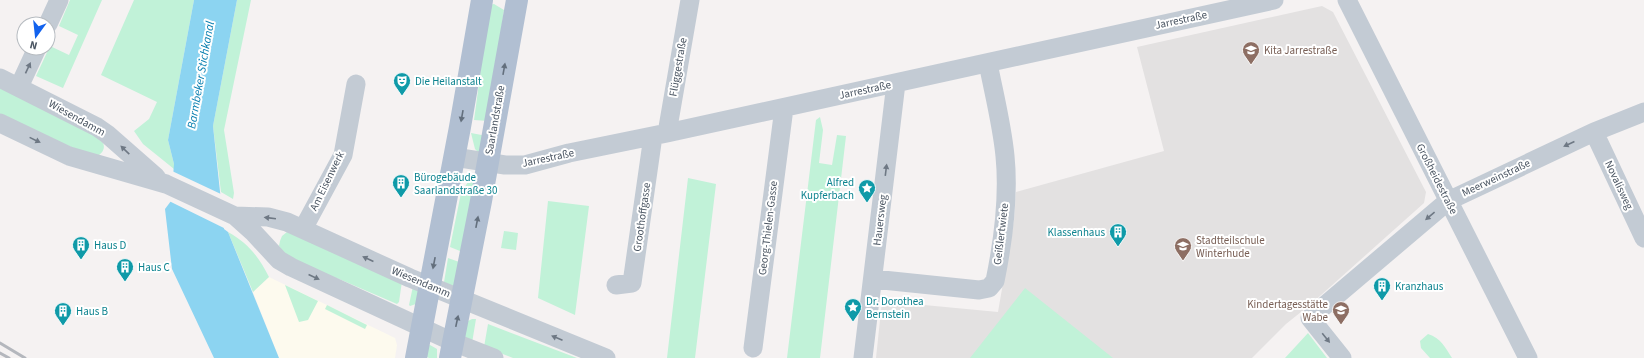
<svg xmlns="http://www.w3.org/2000/svg" width="1644" height="358" viewBox="0 0 1644 358" font-family="'Source Sans 3',sans-serif">
<style>
.commercial{fill:#fdfaee}
.education{fill:#e3e1e1}
.green{fill:#c1f2d8}
.water{fill:#8cd4f1}
.pier{fill:#f5f2f2}
.lines{fill:none;stroke-linecap:round;stroke-linejoin:round}
.minor{stroke:#c3cbd4;stroke-width:19}
.major{stroke:#b1bfd2;stroke-width:22}
.rail{stroke:#b4b7bd;stroke-width:3}
.oneway{fill:#6e7884}
.oneway2{fill:#636f7d}
.labels{text-anchor:middle;dominant-baseline:central;stroke-width:4;stroke-linejoin:round;paint-order:stroke}
.street-label{font-size:11px;fill:#495461;stroke:#fff}
.education-label{font-size:11px;fill:#785e54;stroke:#fff;text-anchor:start}
.culture-label{font-size:11px;fill:#0d838f;stroke:#fff;text-anchor:start}
.water-label{font-size:12px;font-style:italic;fill:#077eaf;stroke:#fff}
</style>
<rect width="100%" height="100%" fill="#f5f2f2"/>
<path class="commercial" d="M269,277L395,338L397,345L395,358H279L253,292Z"/>
<path class="education" d="M1322,6L1333,12L1426,192L1424,203L1311,304L1286,324L1252,358H876L882,301L998,312L1014,220L1016,192L1164,151L1137,47Z"/>
<path class="green" d="M70,0H102L63,88L36,76L50,46L69,55L78,35L59,26Z
M134,0H194L168,140L174,164V169L143,144L134,131L149,119L157,102L101,75Z
M237,0H251L224,130L234,193L233,199L221,192L213,126Z
M494,4L504,10L488,121L474,120L480,76L486,6Z
M0,86C18,94 97,129 103,143C106,149 101,155 95,157L0,117Z
M820,117L823,130L819,163L832,165L837,135L846,136L820,358H787L816,120Z
M471,133L487,136L479,153L475,149Z
M688,178L716,184L695,358H667Z
M468,182H472L476,185L465,253L450,247L461,193Z
M548,201L589,206L575,315L538,298Z
M504,231L518,233L516,250L501,248Z
M228,232C248,243 259,257 269,277L253,292Z
M287,232L402,281L399,302L397,304L339,279L315,272L284,253L279,246L280,241L282,236Z
M448,258L462,263L454,287L444,282Z
M285,285L318,301L308,320L299,322Z
M413,286L419,291L416,304L410,306L409,305Z
M1025,288L1113,358H970Z
M327,305L367,325L365,329L325,309Z
M472,319H476L472,343L465,339L463,332L468,321Z
M488,324L577,358H513L484,347Z
M1308,333L1327,358H1285Z
M1428,334C1441,338 1445,347 1452,358H1430L1421,348L1420,341Z
M430,345L437,349V358H429L423,355L427,346Z"/>
<path class="water" d="M194,0H237L213,126L224,229L228,232L279,358H214L172,269L165,209L171,201L174,164L168,140Z"/>
<path class="pier" d="M172,171L223,195L226,228L230,231L169,201Z"/>
<g class="lines">
<path class="minor" d="M1347,0L1528,358
M48,24L59,0
M0,78L97,127L107,134L156,177
M19,87L37,48
M0,123L69,156L166,184L235,216L254,233L279,260L291,267L453,342L494,358
M1594,132L1644,238
M667,133L690,0
M454,157L505,165H525L569,153L667,133L1274,0
M235,216L268,217L287,222L410,278L606,358
M303,229L343,155L356,84
M873,279L979,290L989,288L995,281C1003,242 1009,196 1005,156C1002,125 994,94 988,63
M616,285L632,283L653,136
M753,348L784,108
M863,358L896,83
M1342,358L1310,318L1448,201L1594,132L1644,112"/>
<path class="major" d="M416,358L460,127L482,0
M450,358L481,201L517,0"/>
<path class="rail" d="M0,343L25,358
M0,353L9,358"/>
</g>
<defs><path id="oneway-solid" d="M-6-.8H1V-3.2L6.5 0L1 3.2V.8H-6Z"/></defs>
<g class="oneway">
<use href="#oneway-solid" transform="translate(28 68) rotate(-65)"/>
<use href="#oneway-solid" transform="translate(35 140) rotate(26)"/>
<use href="#oneway-solid" transform="translate(1569 144) rotate(155)"/>
<use href="#oneway-solid" transform="translate(125 150) rotate(-136)"/>
<use href="#oneway-solid" transform="translate(886 170) rotate(-83)"/>
<use href="#oneway-solid" transform="translate(1430 216) rotate(140)"/>
<use href="#oneway-solid" transform="translate(270 218) rotate(-173)"/>
<use href="#oneway-solid" transform="translate(368 259) rotate(-155)"/>
<use href="#oneway-solid" transform="translate(314 277) rotate(25)"/>
<use href="#oneway-solid" transform="translate(557 338) rotate(-157)"/>
<use href="#oneway-solid" transform="translate(1326 338) rotate(51)"/>
</g>
<g class="oneway2">
<use href="#oneway-solid" transform="translate(504 69) rotate(-80)"/>
<use href="#oneway-solid" transform="translate(462 116) rotate(100)"/>
<use href="#oneway-solid" transform="translate(477 222) rotate(-79)"/>
<use href="#oneway-solid" transform="translate(434 263) rotate(101)"/>
<use href="#oneway-solid" transform="translate(457 321) rotate(-78)"/>
</g>
<defs>
<g id="school-pin" transform="scale(0.9)"><path d="M0 17L-7.5 6A9.5 9.5 0 1 1 7.5 6Z" fill="#8d6e63" stroke="#fff"/><path d="M0-5L7-2L0 1L-7-2ZM-4 1L0 2.5L4 1V4Q0 6-4 4Z" fill="#fff"/></g>
<g id="theatre-pin" transform="scale(0.9)"><path d="M0 17L-7.5 6A9.5 9.5 0 1 1 7.5 6Z" fill="#0f9aa8" stroke="#fff"/><path d="M-5-5.5Q0-4 5-5.5V0Q5 5 0 6Q-5 5-5 0ZM-3.3-2.5H-1v1.5H-3.3ZM1-2.5H3.3v1.5H1ZM-2.8 1Q0 5.5 2.8 1Z" fill="#fff"/></g>
<g id="building-pin" transform="scale(0.9)"><path d="M0 17L-7.5 6A9.5 9.5 0 1 1 7.5 6Z" fill="#0f9aa8" stroke="#fff"/><path d="M-4-6H4V6H1V3H-1V6H-4ZM-2.5-4.3h1.7v1.8h-1.7ZM.8-4.3h1.7v1.8H.8ZM-2.5-1h1.7V.8h-1.7ZM.8-1h1.7V.8H.8Z" fill="#fff"/></g>
<g id="sight-pin" transform="scale(0.9)"><path d="M0 17L-7.5 6A9.5 9.5 0 1 1 7.5 6Z" fill="#0f9aa8" stroke="#fff"/><path d="M0-6L1.8-2.2L6-1.7L2.9 1.2L3.7 5.4L0 3.3L-3.7 5.4L-2.9 1.2L-6-1.7L-1.8-2.2Z" fill="#fff"/></g>
</defs>
<g fill-rule="evenodd">
<use href="#school-pin" x="1251" y="50"/>
<use href="#theatre-pin" x="402" y="81"/>
<use href="#building-pin" x="401" y="183"/>
<use href="#sight-pin" x="867" y="188"/>
<use href="#building-pin" x="1118" y="232"/>
<use href="#building-pin" x="81" y="245"/>
<use href="#school-pin" x="1183" y="246"/>
<use href="#building-pin" x="125" y="267"/>
<use href="#building-pin" x="1382" y="286"/>
<use href="#sight-pin" x="853" y="307"/>
<use href="#school-pin" x="1341" y="310"/>
<use href="#building-pin" x="63" y="311"/>
</g>
<g class="labels">
<g class="street-label">
<text transform="translate(1181 20) rotate(-12)">Jarrestraße</text>
<text transform="translate(678 67) rotate(-80)">Flüggestraße</text>
<text transform="translate(865 90) rotate(-12)">Jarrestraße</text>
<text transform="translate(77 118) rotate(29)">Wiesendamm</text>
<text transform="translate(495 120) rotate(-80)">Saarlandstraße</text>
<text transform="translate(548 158) rotate(-12)">Jarrestraße</text>
<text transform="translate(1496 178) rotate(-25)">Meerweinstraße</text>
<text transform="translate(1437 179) rotate(63)">Großheidestraße</text>
<text transform="translate(327 181) rotate(-64)">Am Eisenwerk</text>
<text transform="translate(1619 185) rotate(65)">Novalisweg</text>
<text transform="translate(642 217) rotate(-82)">Groothoffgasse</text>
<text transform="translate(880 220) rotate(-83)">Hauersweg</text>
<text transform="translate(768 228) rotate(-83)">Georg-Thielen-Gasse</text>
<text transform="translate(1001 234) rotate(-83)">Geißlertwiete</text>
<text transform="translate(421 282) rotate(23)">Wiesendamm</text>
</g>
<g class="education-label">
<text x="1264" y="50">Kita Jarrestraße</text>
<text x="1196" y="240">Stadtteilschule<tspan x="1196" dy="13">Winterhude</tspan></text>
<text x="1328" y="304" text-anchor="end">Kindertagesstätte<tspan x="1328" dy="13">Wabe</tspan></text>
</g>
<g class="culture-label">
<text x="415" y="81">Die Heilanstalt</text>
<text x="414" y="177">Bürogebäude<tspan x="414" dy="13">Saarlandstraße 30</tspan></text>
<text x="854" y="182" text-anchor="end">Alfred<tspan x="854" dy="13">Kupferbach</tspan></text>
<text x="1105" y="232" text-anchor="end">Klassenhaus</text>
<text x="94" y="245">Haus D</text>
<text x="138" y="267">Haus C</text>
<text x="1395" y="286">Kranzhaus</text>
<text x="866" y="301">Dr. Dorothea<tspan x="866" dy="13">Bernstein</tspan></text>
<text x="76" y="311">Haus B</text>
</g>
<g class="water-label">
<text transform="translate(201 75) rotate(-80)">Barmbeker Stichkanal</text>
</g>
</g>
<g transform="translate(36 36) rotate(195)"><circle r="19" fill="#ffffff" stroke="#b6bbc0"/>
<path d="M0-3L7 15L0 10L-7 15Z" fill="#1262ee"/>
<text y="-6" font-size="11" font-weight="bold" text-anchor="middle" fill="#495461">N</text>
</g>
</svg>
